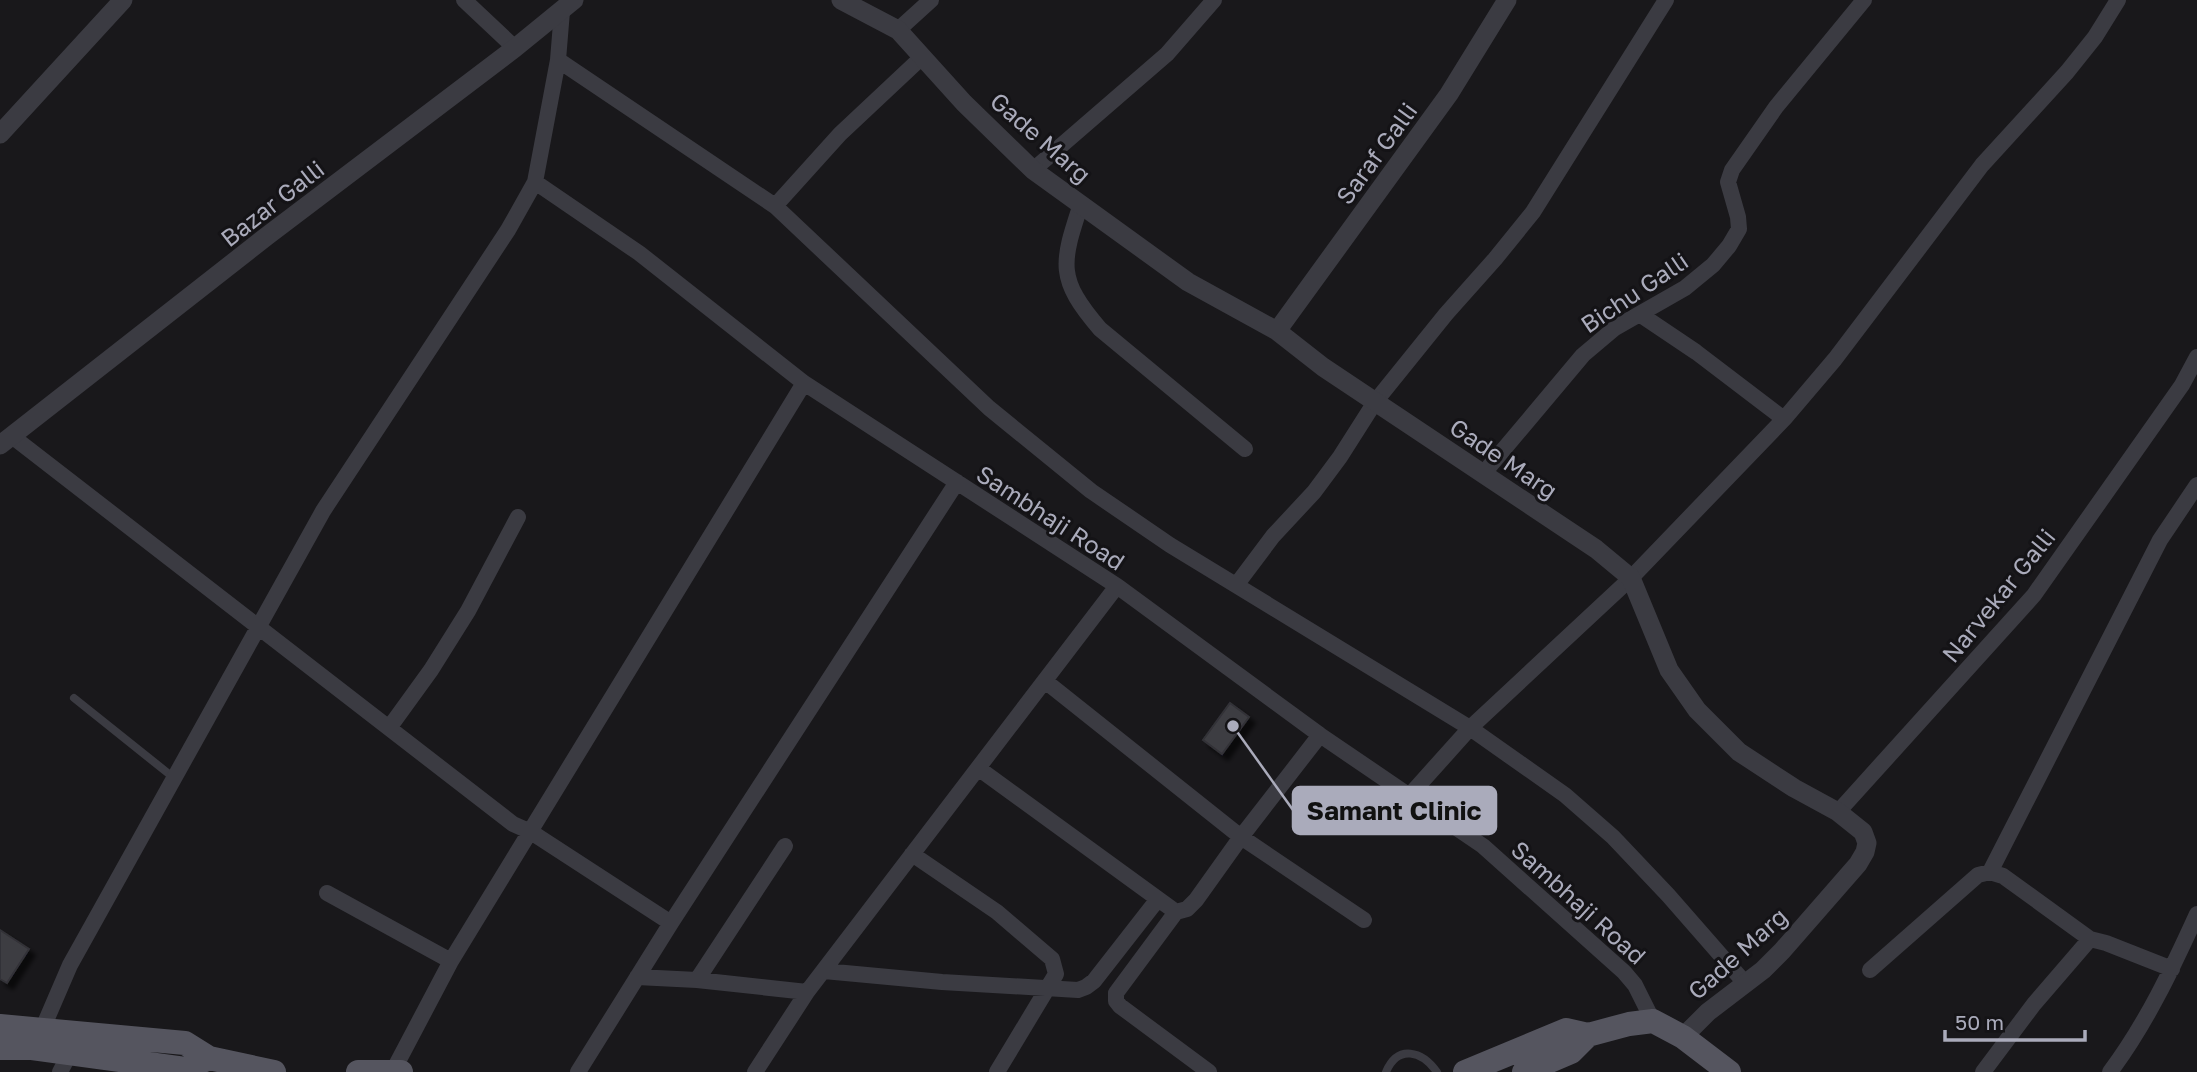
<svg xmlns="http://www.w3.org/2000/svg" width="2197" height="1072" viewBox="0 0 2197 1072" font-family="'Golos Text',sans-serif">
<style>
.building{fill:#3e3d43;stroke:#333237;stroke-width:2;filter:url(#shadow)}
.lines{fill:none;stroke-linecap:round;stroke-linejoin:round}
.service{stroke:#3b3b42;stroke-width:8}
.minor{stroke:#3b3b42;stroke-width:16}
.tertiary{stroke:#3b3b42;stroke-width:19}
.primary{stroke:#55555f;stroke-width:24}
.labels{text-anchor:middle;dominant-baseline:central;stroke-width:6;stroke-linejoin:round;paint-order:stroke}
.street-label{font-size:24px;fill:#aaabbb;stroke:#141316}
.leader{fill:none;stroke:#aaabbb;stroke-width:2.5}
.callout-dot{fill:#aaabbb;stroke:#141316;stroke-width:2.5}
.callout{fill:#aaabbb;stroke:#aaabbb;stroke-width:2.5}
.callout-label{font-size:26px;text-anchor:middle;font-weight:bold;fill:#111}
</style>
<defs>
<filter id="shadow"><feDropShadow dx="6" dy="6" stdDeviation="2" flood-color="#0009"/></filter>
</defs>
<rect width="100%" height="100%" fill="#19181b"/>
<path class="building" d="M1230,703L1249,717L1222,754L1203,740Z
M0,930L29,949L7,983L0,979Z"/>
<g class="lines">
<path class="service" d="M74,698L174,778
M1386,1072C1398,1044 1422,1051 1437,1072"/>
<path class="minor" d="M464,0L515,48
M562,11L558,60L535,182L639,253L804,383L1117,586L1320,735L1483,846L1624,972L1635,985L1653,1021
M898,30L931,0
M558,60L775,206L989,408L1091,491L1170,545L1470,728L1565,795L1613,837L1668,895L1745,983
M1033,170L1167,54L1214,0
M1081,204C1061,264 1057,279 1100,329L1245,449
M775,206L840,134L921,58
M1641,315L1696,352L1784,419
M13,437L513,824L531,832L671,923
M1483,474L1583,355L1615,328L1685,288L1713,265L1729,246L1739,229L1738,217L1728,182L1732,170L1776,107L1864,0
M1237,584L1273,536L1314,492L1340,457L1375,402L1446,314L1495,259L1533,212L1666,0
M1045,681L1241,837L1364,920
M389,728L431,670L468,611L518,517
M978,768L1176,912L1187,909L1196,900L1241,837L1320,735
M1409,796L1470,728L1631,578L1784,419L1835,359L1982,165L2067,72L2095,37L2118,0
M1838,812L2034,595L2182,385L2197,357
M912,854L997,912L1052,959L1056,974L997,1072
M1990,872L2160,540L2197,485
M327,893L451,961
M1176,912L1116,993V1001L1120,1006L1209,1072
M1870,970L1978,875L1990,872L2003,876L2090,939L2106,943L2172,969
M824,971L942,982L1078,990L1086,987L1094,981L1158,899
M637,977L697,980L807,992
M697,980L785,846
M42,1030L70,965L323,511L508,230L535,182
M393,1071L451,961L804,383
M60,1072L70,1053
M578,1072L671,923L957,482
M755,1072L807,992L1117,586
M1983,1072L2034,1004L2090,939
M2110,1072C2146,1024 2172,969 2197,914"/>
<path class="tertiary" d="M841,0L898,30L964,103L1033,170L1188,282L1277,331L1323,367L1596,549L1631,578L1669,670L1697,710L1739,752L1794,788L1838,812L1863,832L1867,843L1865,852L1858,864L1782,951L1763,970L1708,1012L1683,1037
M0,134L123,0
M1277,331L1449,94L1507,0
M0,445L267,236L515,48L574,0"/>
<path class="primary" d="M0,1026L185,1043L209,1058L274,1072
M0,1048H32L185,1069L209,1058
M358,1072H401
M1465,1072L1566,1030L1588,1035
M1524,1072L1571,1052L1588,1035L1629,1024L1653,1021L1683,1037L1729,1072"/>
</g>
<g class="labels">
<g class="street-label">
<text transform="translate(1041 137) rotate(41)">Gade Marg</text>
<text transform="translate(1376 153) rotate(-54)">Saraf Galli</text>
<text transform="translate(272 203) rotate(-38)">Bazar Galli</text>
<text transform="translate(1634 292) rotate(-34)">Bichu Galli</text>
<text transform="translate(1504 458) rotate(34)">Gade Marg</text>
<text transform="translate(1051 517) rotate(33)">Sambhaji Road</text>
<text transform="translate(1998 595) rotate(-51)">Narvekar Galli</text>
<text transform="translate(1579 902) rotate(42)">Sambhaji Road</text>
<text transform="translate(1737 953) rotate(-42)">Gade Marg</text>
</g>
</g>
<path class="leader" d="M1233 726L1293 810"/>
<circle class="callout-dot" cx="1233" cy="726" r="7"/>
<rect class="callout" x="1293" y="787" width="203" height="47" rx="7"/>
<g class="callout-label">
<text x="1394" y="820">Samant Clinic</text>
</g>
<path d="M1945 1030v10h140v-10" fill="none" stroke="#aaabbb" stroke-width="3.5"/>
<text x="1955" y="1030" font-size="21" fill="#aaabbb" stroke="#141316" stroke-width="5" paint-order="stroke">50 m</text>
</svg>
